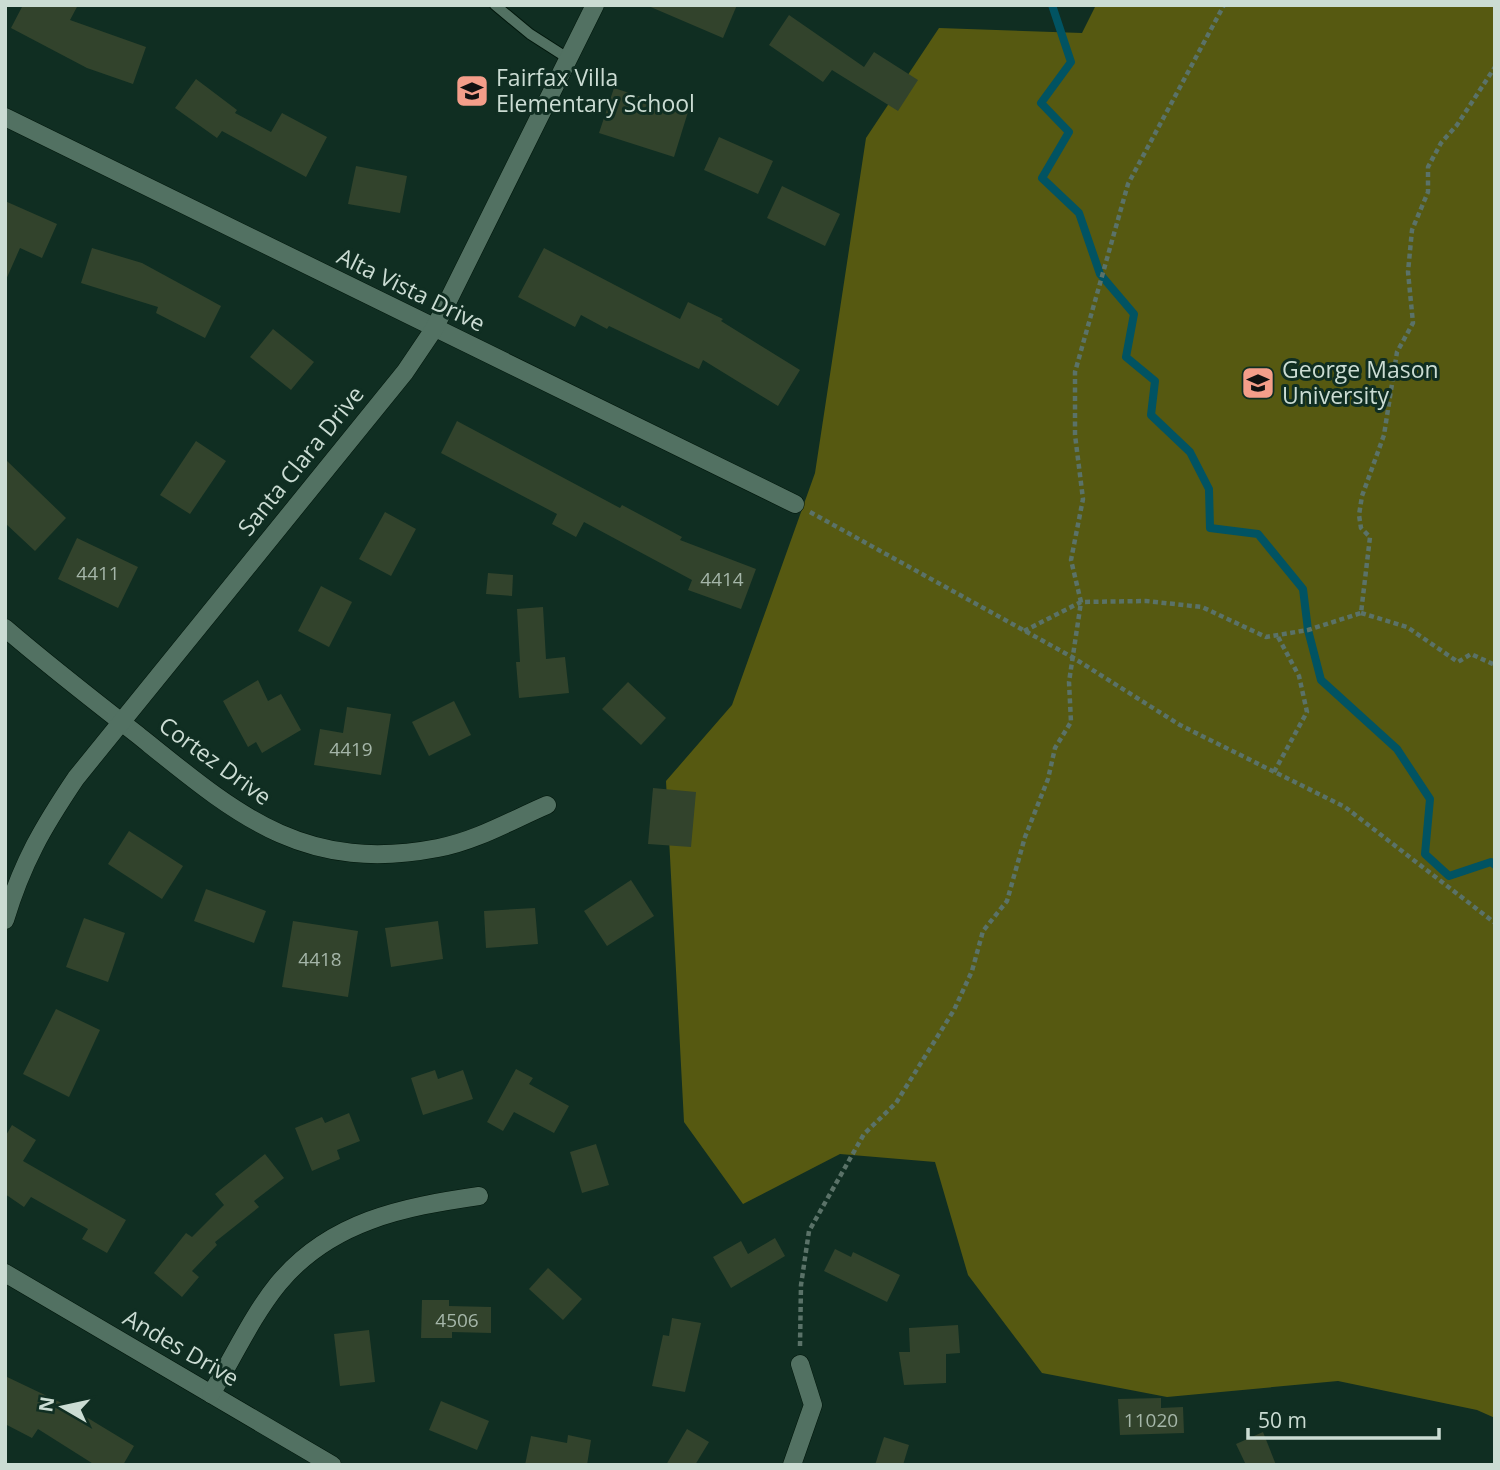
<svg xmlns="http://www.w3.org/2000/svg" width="1500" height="1470" font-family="'Open Sans',sans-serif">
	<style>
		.forest { fill: #565911 }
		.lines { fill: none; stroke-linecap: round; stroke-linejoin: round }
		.stream { stroke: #015362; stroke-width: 8 }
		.building { fill: #32432c }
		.service-casing { stroke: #00160b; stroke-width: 12 }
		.minor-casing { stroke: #00160b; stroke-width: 19 }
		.path { stroke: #5a7268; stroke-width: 4.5; stroke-dasharray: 5 3.5; stroke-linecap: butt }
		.service { stroke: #527162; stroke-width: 10 }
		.minor { stroke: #527162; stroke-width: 18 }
		.labels { text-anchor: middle; stroke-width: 6; stroke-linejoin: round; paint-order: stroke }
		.number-label { font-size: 19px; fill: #a5b6a9 }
		.poi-label { font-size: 23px; fill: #cbdcd3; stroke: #102e22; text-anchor: start }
		.street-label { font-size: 23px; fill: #cbdcd3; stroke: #102e22 }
	</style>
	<rect width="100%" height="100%" fill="#102e22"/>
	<polygon class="forest" points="1096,5 1495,5 1495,1418 1477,1410 1338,1381 1167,1397 1042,1373 968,1275 935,1162 840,1154 743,1204 684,1122 666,781 732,705 815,473 866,138 939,28 1082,33"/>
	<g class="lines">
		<polyline class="stream" points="1052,5 1071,62 1041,103 1069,132 1042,178 1079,213 1100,274 1134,314 1126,357 1155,381 1151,415 1190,452 1209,489 1210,528 1258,534 1303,589 1308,630 1321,680 1397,749 1430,799 1425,854 1449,876 1491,862 1495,865"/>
	</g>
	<g class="building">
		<polygon points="23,5 78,5 70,20 146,47 133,84 87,68 11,28"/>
		<polygon points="646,5 737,5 723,38"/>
		<polygon points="789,15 864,67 874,52 918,80 898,111 832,70 823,82 769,45"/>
		<polygon points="196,79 237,110 235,113 271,132 282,113 327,137 306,177 222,131 217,138 175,108"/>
		<polygon points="614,88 688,112 674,157 599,133"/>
		<polygon points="719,137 773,161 758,194 704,170"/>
		<polygon points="356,166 407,176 400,213 348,204"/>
		<polygon points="782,186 840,214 825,246 767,218"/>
		<polygon points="5,201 57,224 42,258 20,248 5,282"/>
		<polygon points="92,248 142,263 221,306 205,338 156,313 158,307 81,283"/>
		<polygon points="544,248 680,319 688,302 723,319 721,321 800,370 778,406 703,360 699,369 609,326 607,329 581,315 575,327 518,297"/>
		<polygon points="273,329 314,362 291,390 250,357"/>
		<polygon points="457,421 620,508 622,505 682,537 680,540 756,569 741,609 688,590 692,580 584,522 576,537 552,524 557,514 441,453"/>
		<polygon points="196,441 226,461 190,514 160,495"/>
		<polygon points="5,459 66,518 35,551 5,523"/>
		<polygon points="385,512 416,529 391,576 359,559"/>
		<polygon points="77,538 138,567 118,608 58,579"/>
		<polygon points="488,573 513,575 512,596 486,594"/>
		<polygon points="321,586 352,602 329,647 298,631"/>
		<polygon points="543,607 546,659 565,657 569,693 519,698 516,662 520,662 517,609"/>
		<polygon points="258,680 268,701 281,694 301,730 262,753 256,742 248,747 223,701"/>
		<polygon points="628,682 666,718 641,745 602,709"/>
		<polygon points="454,701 471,735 429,756 412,722"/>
		<polygon points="347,707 391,714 381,775 314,765 320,729 343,733"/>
		<polygon points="653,788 696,792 691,847 648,844"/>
		<polygon points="129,831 183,866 162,899 108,864"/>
		<polygon points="631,880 654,916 607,946 584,911"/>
		<polygon points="206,889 266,911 254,943 194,921"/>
		<polygon points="535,908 538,944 486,948 484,911"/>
		<polygon points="84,918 125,933 108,982 66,967"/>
		<polygon points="293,921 358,931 348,997 282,987"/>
		<polygon points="438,921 443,959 391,967 385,928"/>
		<polygon points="56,1009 100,1030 69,1097 23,1074"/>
		<polygon points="516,1069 533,1078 529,1084 569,1106 554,1133 514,1112 503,1131 487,1122"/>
		<polygon points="435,1070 438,1079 463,1070 473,1099 423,1115 411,1078"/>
		<polygon points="349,1113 360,1141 337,1150 340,1159 312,1171 295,1128 322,1117 325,1123"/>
		<polygon points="12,1125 36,1140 23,1161 126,1220 107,1253 82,1239 88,1229 31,1197 24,1207 5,1194 5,1137"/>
		<polygon points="596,1144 609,1185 582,1193 570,1152"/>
		<polygon points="265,1154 284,1178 254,1201 259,1207 215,1242 217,1245 192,1271 199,1277 182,1297 154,1273 186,1233 192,1237 224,1205 215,1194"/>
		<polygon points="775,1238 785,1256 731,1288 713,1257 741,1241 748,1254"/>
		<polygon points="835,1249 851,1257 853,1252 900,1275 887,1302 824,1271"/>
		<polygon points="548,1268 582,1299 563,1320 529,1289"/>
		<polygon points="422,1300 449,1300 449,1306 491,1307 491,1333 452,1332 452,1338 421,1338"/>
		<polygon points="672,1318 701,1323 685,1392 652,1386 663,1335 669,1336"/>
		<polygon points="958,1325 960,1353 946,1354 946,1383 904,1385 899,1352 910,1352 909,1328"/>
		<polygon points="369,1330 375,1382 340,1386 334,1334"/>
		<polygon points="5,1376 68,1406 134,1446 123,1465 95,1465 38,1429 32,1438 5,1424"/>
		<polygon points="1161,1398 1161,1408 1183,1407 1184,1433 1120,1435 1118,1399"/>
		<polygon points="441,1401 489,1421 477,1450 429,1430"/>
		<polygon points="687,1429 709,1442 695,1465 666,1465"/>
		<polygon points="1263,1432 1276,1465 1246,1465 1236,1444"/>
		<polygon points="568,1435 591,1440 587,1465 525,1465 531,1436 567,1443"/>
		<polygon points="884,1437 909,1445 903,1465 875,1465"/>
	</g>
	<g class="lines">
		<defs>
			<polyline id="service" points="495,5 530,34 569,59"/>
			<g id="minor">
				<polyline points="5,117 795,504"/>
				<path d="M5 628C48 665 93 700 138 735 236 814 303 874 438 848 476 841 512 820 547 805"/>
				<path d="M5 920C22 863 43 827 76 778L405 372 434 329 595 5"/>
				<polyline points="5,1273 332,1465"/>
				<path d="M211 1394C233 1358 252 1316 278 1284 330 1221 403 1207 479 1196"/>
				<polyline points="792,1465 813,1405 800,1364"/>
			</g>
		</defs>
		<use href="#service" class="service-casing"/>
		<use href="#minor" class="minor-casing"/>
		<g class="path">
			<polyline points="810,512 1072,657 1180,725 1345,807 1495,923"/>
			<polyline points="1361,613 1407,627 1458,662 1471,654 1495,665"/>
			<polyline points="1024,631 1081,602 1146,601 1202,607 1266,637 1308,630 1361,613 1370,537 1361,528 1359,515 1362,496 1384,435 1397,352 1413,323 1408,272 1412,230 1428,192 1428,167 1441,143 1457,125 1495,67"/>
			<polyline points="1274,772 1307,712 1299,676 1277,635"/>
			<polyline points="800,1346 801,1285 809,1231 864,1134 896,1103 954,1010 972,971 983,931 1007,901 1025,837 1048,779 1055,748 1071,722 1069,682 1081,602 1071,560 1083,499 1075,435 1075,372 1128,184 1224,5"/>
		</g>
		<use href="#service" class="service"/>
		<use href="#minor" class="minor"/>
	</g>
	<defs>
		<symbol id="school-square" viewBox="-11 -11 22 22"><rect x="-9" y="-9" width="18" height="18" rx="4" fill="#f49e8a" stroke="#102e22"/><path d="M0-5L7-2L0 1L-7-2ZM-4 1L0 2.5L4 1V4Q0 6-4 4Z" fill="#111"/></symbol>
		<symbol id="university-square" viewBox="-11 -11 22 22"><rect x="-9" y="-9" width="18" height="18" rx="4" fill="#f49e8a" stroke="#102e22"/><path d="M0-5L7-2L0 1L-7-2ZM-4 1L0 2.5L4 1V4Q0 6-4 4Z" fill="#111"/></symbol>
	</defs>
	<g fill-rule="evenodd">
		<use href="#school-square" x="453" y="72" width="38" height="38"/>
		<use href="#university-square" x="1239" y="364" width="38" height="38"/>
	</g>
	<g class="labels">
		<g class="number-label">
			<text x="98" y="580">4411</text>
			<text x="722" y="586">4414</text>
			<text x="351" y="756">4419</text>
			<text x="320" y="966">4418</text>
			<text x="457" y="1327">4506</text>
			<text x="1151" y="1427">11020</text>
		</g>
		<g class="poi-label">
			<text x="496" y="86">Fairfax Villa<tspan x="496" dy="26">Elementary School</tspan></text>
			<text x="1282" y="378">George Mason<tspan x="1282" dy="26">University</tspan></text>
		</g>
		<g class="street-label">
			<text transform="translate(411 290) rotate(26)" y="8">Alta Vista Drive</text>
			<text transform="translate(301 461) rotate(-51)" y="8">Santa Clara Drive</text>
			<text transform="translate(215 761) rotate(36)" y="8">Cortez Drive</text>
			<text transform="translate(181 1348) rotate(30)" y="8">Andes Drive</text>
		</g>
	</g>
	<rect width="1500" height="1470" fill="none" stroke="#cbdcd3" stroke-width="14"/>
	<g transform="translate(63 1407) rotate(279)" stroke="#102e22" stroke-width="5" paint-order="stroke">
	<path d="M0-5L12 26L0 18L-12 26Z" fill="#cbdcd3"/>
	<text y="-10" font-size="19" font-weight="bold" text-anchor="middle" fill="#cbdcd3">N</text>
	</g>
	<path d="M1248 1428v10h191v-10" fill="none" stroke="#cbdcd3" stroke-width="3.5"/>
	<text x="1258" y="1428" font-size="21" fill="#cbdcd3" stroke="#102e22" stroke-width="5" paint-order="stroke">50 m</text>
</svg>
